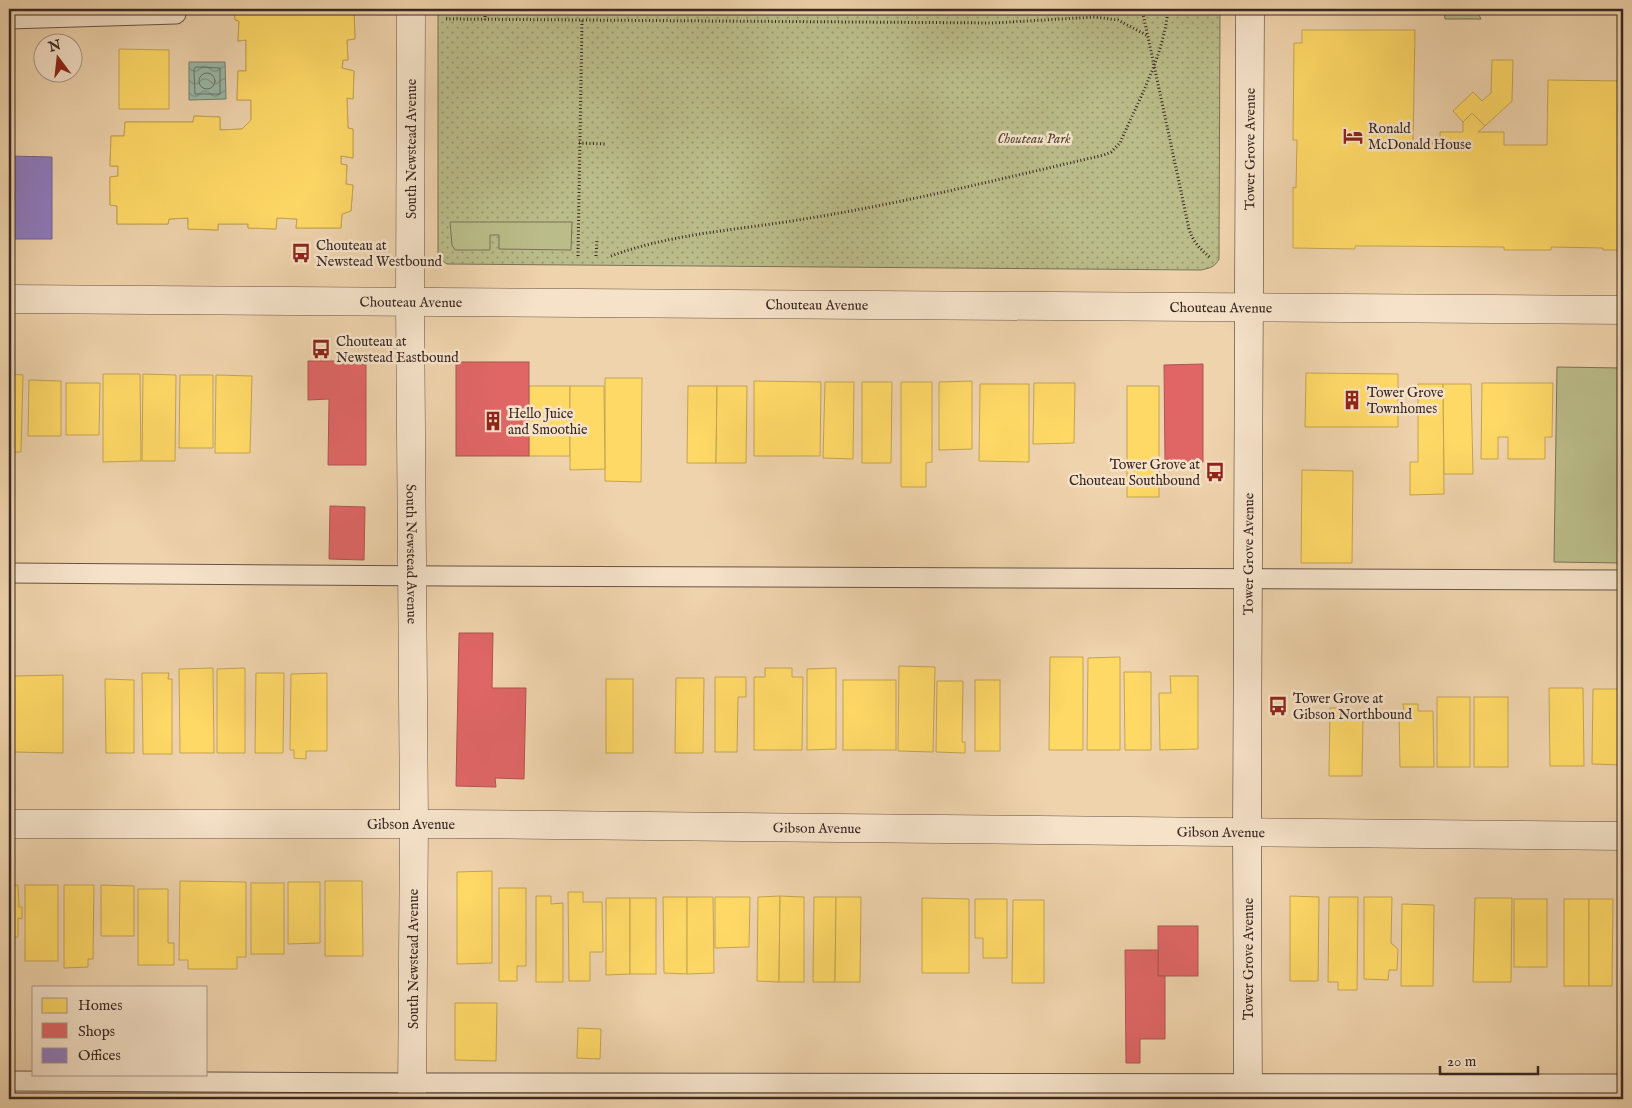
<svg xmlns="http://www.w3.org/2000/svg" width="1632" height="1108" font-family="'IM FELL English',serif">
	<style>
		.grass { fill: url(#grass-dots); stroke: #7a7256 }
		.garden { fill: #babc89; stroke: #7a7256 }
		.water { fill: url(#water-waves); stroke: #747f72 }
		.homes { fill: #ffd966; stroke: #c4a452 }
		.shops { fill: #e06666; stroke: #ae5452 }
		.offices { fill: #8e7cc3; stroke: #756393 }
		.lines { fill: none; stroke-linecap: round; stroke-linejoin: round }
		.shore { stroke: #6a7065; stroke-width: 1 }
		.lane-casing { stroke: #675445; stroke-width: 21 }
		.street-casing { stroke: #675445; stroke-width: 29 }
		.secondary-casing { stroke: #3a2923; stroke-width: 29 }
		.path { stroke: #3a2923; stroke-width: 3; stroke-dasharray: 1 2.5; stroke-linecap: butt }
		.lane { stroke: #f5e2c9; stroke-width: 19 }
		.street { stroke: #f5e2c9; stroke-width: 28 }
		.secondary { stroke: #f5e2c9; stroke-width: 28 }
		.labels { text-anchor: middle; stroke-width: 5; stroke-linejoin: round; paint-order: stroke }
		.poi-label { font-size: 14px; fill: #3a2923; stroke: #f5e2c9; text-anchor: start }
		.park-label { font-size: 14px; font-style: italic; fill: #544637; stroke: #f5e2c9 }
		.street-label { font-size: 14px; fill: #3a2923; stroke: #f5e2c9 }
	</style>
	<defs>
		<pattern id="grass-dots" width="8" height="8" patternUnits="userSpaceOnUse" patternTransform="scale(1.25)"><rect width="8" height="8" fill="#babc89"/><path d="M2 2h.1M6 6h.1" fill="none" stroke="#989970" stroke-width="1.8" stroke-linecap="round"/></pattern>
		<pattern id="water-waves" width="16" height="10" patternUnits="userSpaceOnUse" patternTransform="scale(1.25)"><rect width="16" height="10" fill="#9ab8a7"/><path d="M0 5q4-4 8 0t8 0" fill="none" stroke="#7f9688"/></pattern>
	</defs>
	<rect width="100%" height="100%" fill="#efd3ac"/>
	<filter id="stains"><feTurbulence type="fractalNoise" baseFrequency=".004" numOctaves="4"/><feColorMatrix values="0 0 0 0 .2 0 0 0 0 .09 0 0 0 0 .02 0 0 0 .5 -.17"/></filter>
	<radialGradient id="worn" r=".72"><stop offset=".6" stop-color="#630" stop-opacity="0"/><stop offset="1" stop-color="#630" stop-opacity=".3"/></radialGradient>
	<g class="grass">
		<path d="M438 9H1220L1219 259C1215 267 1210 268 1201 270L447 264 443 261 438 254Z"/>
		<polygon points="1477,1092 1623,1093 1623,1099 1477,1099"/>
	</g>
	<g class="garden">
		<polygon points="1444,9 1452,9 1452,11 1478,13 1481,19 1445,19"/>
		<polygon points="450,222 572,222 571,250 499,249 499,235 490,235 490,250 455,250 452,245"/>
		<polygon points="1557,367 1623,368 1623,563 1554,562"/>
	</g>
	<polygon class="water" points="189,62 225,62 226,99 189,100"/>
	<g class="homes">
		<polygon points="234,9 354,9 355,39 347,40 348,60 343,60 342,68 354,71 353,99 347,98 348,128 353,129 353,158 341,156 341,164 347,165 346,184 353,185 351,211 342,214 341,228 296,228 297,219 277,218 276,229 248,228 248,224 218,224 218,230 188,229 188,218 169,219 168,224 117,224 117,206 110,205 110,177 118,176 118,166 110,166 111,136 124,136 125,122 193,122 194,116 220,117 220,130 242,129 251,120 251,100 237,100 238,71 246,71 246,40 238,41 239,21 235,20"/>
		<polygon points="234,9 354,9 355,39 347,40 348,60 343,60 342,68 354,71 353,99 347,98 348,128 353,129 353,158 341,156 341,164 347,165 346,184 353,185 351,211 342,214 341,228 296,228 297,219 277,218 276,229 248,228 248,224 218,224 218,230 188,229 188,218 169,219 168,224 117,224 117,206 110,205 110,177 118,176 118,166 110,166 111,136 124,136 125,122 193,122 194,116 220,117 220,130 242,129 251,120 251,100 237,100 238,71 246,71 246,40 238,41 239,21 235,20"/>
		<polygon points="1302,30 1415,30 1413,143 1440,143 1440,132 1463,132 1463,122 1472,113 1485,126 1478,132 1504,132 1504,145 1547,145 1548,80 1623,81 1623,250 1603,250 1603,248 1551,247 1551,250 1504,250 1504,247 1379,246 1355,246 1355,249 1293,248 1293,187 1296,188 1297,140 1293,140 1294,43 1302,43"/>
		<polygon points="119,49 169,50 169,109 119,109"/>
		<polygon points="1492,60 1513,60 1512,101 1485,126 1472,113 1463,122 1453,111 1473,92 1482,101 1491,93"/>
		<polygon points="1306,373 1398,374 1398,427 1305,427"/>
		<polygon points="9,374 23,375 21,452 9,452"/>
		<polygon points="103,374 140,374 141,461 103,462"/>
		<polygon points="143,374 176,375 175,461 142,461"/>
		<polygon points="180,375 213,375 213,448 179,448"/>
		<polygon points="216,375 252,376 250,453 215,453"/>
		<polygon points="605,378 642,378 641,482 605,481"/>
		<polygon points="29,380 61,381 61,436 28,436"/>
		<polygon points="754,381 821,382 820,456 754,456"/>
		<polygon points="972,381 972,449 939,450 939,382"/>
		<polygon points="825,382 854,382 853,459 823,458"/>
		<polygon points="862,382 892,382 891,463 862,463"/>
		<polygon points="901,382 932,382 932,462 926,463 926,487 901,487"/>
		<polygon points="66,383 100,383 99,435 66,435"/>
		<polygon points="1034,383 1075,383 1074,443 1033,444"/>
		<polygon points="1482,383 1553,383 1552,437 1545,437 1545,459 1508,459 1508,437 1498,437 1498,459 1481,459"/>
		<polygon points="980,384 1029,384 1029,462 979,461"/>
		<polygon points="1418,384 1443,384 1444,494 1410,495 1410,462 1418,462"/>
		<polygon points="1443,384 1471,384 1473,474 1444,474"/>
		<rect x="529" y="386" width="41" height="70"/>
		<polygon points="570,386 604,386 605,469 570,470"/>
		<polygon points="688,386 717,386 716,463 687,463"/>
		<polygon points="717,386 747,386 746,463 716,463"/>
		<rect x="1127" y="386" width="32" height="111"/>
		<polygon points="1302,470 1353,471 1352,563 1301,563"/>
		<polygon points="1050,657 1083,657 1083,750 1049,750"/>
		<polygon points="1120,657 1120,750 1087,750 1088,658"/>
		<polygon points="899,666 935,667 933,752 898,751"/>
		<polygon points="213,668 214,753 180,753 179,669"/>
		<polygon points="245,668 245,753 217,753 217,669"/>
		<polygon points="765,668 792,668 792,677 803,677 802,750 754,750 754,677 765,677"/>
		<polygon points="836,668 836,749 807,750 807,669"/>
		<polygon points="1124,672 1151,672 1151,750 1125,750"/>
		<polygon points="142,673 169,673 168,679 172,679 172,754 143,754"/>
		<polygon points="256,673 284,673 283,753 255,753"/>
		<polygon points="327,673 327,751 306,751 306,759 294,758 294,750 290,750 291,674"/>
		<polygon points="63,675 63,753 14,752 14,676"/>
		<polygon points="1170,676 1198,676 1198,749 1160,750 1159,693 1171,693"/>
		<polygon points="715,677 746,677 746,697 738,697 737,752 715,752"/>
		<polygon points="676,678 704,678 703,753 675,753"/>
		<polygon points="105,679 134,680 134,753 106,753"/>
		<rect x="606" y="679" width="27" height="74"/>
		<rect x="843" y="680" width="53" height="70"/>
		<rect x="975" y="680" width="25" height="71"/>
		<polygon points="937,681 963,681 962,742 965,742 965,753 936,752"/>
		<polygon points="1549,688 1583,688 1584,766 1550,766"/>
		<polygon points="1593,689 1623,689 1623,765 1592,764"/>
		<rect x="1437" y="697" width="33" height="70"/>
		<rect x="1474" y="697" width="34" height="70"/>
		<polygon points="1403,704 1418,704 1418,711 1433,711 1434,767 1400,767 1399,712 1404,712"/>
		<polygon points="1330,708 1345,708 1344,715 1363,715 1362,776 1329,776"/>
		<polygon points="492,871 492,963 457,964 457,872"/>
		<polygon points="180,881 246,882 246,957 237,957 237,969 188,969 188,960 179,960"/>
		<polygon points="325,881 362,881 363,956 325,956"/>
		<polygon points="288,882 320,882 320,943 288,944"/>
		<rect x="251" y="883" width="33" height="71"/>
		<polygon points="9,885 18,885 19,907 22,907 22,919 18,918 18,937 9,937"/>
		<rect x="25" y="885" width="33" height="76"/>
		<polygon points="64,885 94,885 93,959 88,959 88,967 64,968"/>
		<polygon points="101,885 134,886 134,936 101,936"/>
		<polygon points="499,888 526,888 526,966 517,966 517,981 499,981"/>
		<polygon points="138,889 168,889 168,943 174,943 174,965 138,965"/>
		<polygon points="568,892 583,892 583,902 602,902 603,952 590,952 590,981 569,981"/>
		<polygon points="536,896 551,896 551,904 563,903 563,982 536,982"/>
		<polygon points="780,896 779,982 757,981 758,897"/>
		<polygon points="780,896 804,897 804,982 779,982"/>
		<polygon points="1290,896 1319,897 1318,981 1290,981"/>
		<polygon points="663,897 687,897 687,974 664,973"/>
		<polygon points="687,897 713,897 714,973 687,974"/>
		<polygon points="715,897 750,897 749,947 715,948"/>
		<polygon points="814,897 836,897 835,982 813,982"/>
		<polygon points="836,897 861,897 860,982 835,982"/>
		<polygon points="1329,897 1358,897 1357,990 1338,990 1338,982 1328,982"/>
		<polygon points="1364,897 1392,897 1391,943 1398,949 1397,970 1389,970 1388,980 1364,979"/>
		<polygon points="606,898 630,898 630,974 606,975"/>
		<rect x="630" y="898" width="26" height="76"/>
		<polygon points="922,898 969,899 969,973 922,973"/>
		<polygon points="1475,898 1512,898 1511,982 1473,982"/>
		<polygon points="975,899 1007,899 1007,958 983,958 983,938 975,938"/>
		<rect x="1514" y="899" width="33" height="68"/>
		<rect x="1564" y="899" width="25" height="87"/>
		<polygon points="1589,899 1613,899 1612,986 1589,986"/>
		<polygon points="1013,900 1044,900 1044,983 1012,983"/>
		<polygon points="1402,904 1434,905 1433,986 1401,986"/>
		<polygon points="455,1003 497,1003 496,1061 455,1060"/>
		<polygon points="578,1028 601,1029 600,1059 577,1058"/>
		<rect x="457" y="1089" width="37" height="10"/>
	</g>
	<g class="shops">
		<polygon points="308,361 366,361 366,465 328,465 329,399 308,400"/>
		<rect x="456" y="362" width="73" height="94"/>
		<polygon points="1203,364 1203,462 1165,462 1164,365"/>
		<polygon points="330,506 365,507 364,560 329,559"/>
		<polygon points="459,633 493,633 492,688 526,688 524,779 495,778 496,787 456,786"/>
		<rect x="1158" y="926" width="40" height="50"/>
		<polygon points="1125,950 1158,950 1158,976 1165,976 1165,1039 1140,1039 1140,1063 1126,1063"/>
		<rect x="1129" y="1086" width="69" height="13"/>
	</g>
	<polygon class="offices" points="9,156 52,157 52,239 9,239"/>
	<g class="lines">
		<g class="shore">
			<polygon points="196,67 220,68 220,94 195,94 194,70"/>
			<circle cx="207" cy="81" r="8"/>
		</g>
		<defs>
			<g id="lane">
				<polyline points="9,19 176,14 176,9"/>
				<polyline points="9,573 446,576 1623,580"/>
				<polyline points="9,1081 412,1083 1623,1084"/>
			</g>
			<g id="street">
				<path id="s1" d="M411 9 410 302 414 824 412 1099"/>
				<path id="s2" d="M9 299 1623 310"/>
				<path id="s3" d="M9 824H449L1623 836"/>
			</g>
			<g id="secondary">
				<path id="s4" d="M1248 1099 1247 833 1250 9"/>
			</g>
		</defs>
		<use href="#lane" class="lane-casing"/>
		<use href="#street" class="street-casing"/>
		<use href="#secondary" class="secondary-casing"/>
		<g class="path">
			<polyline points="485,9 485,20"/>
			<path d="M1142 9 1189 229C1193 242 1201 250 1211 258"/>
			<polyline points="446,19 993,23 1095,17 1118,20 1148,36"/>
			<polyline points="579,143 605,144"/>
			<polyline points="578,256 582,20"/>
			<polyline points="596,256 597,241"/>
			<path d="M611 256C673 233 740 230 804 219 905 203 1004 178 1104 155L1111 152 1120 143C1138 101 1164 56 1168 9"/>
		</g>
		<use href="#lane" class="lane"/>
		<use href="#street" class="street"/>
		<use href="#secondary" class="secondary"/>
	</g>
	<defs>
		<symbol id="hotel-bare" viewBox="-9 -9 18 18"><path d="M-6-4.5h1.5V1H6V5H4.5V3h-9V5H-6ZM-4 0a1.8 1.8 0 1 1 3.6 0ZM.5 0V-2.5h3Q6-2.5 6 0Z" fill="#8f2418" stroke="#f5e2c9" stroke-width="2.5" paint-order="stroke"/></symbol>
		<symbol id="bus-bare" viewBox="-9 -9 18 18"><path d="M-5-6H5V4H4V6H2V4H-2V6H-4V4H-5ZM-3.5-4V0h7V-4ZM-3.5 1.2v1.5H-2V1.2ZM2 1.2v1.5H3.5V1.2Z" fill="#8f2418" stroke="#f5e2c9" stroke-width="2.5" paint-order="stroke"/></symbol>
		<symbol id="building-bare" viewBox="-9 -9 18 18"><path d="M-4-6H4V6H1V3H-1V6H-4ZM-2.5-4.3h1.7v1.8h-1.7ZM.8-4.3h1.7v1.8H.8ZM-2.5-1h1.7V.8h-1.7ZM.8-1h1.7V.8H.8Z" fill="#8f2418" stroke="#f5e2c9" stroke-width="2.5" paint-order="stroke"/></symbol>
	</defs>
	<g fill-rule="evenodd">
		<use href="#hotel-bare" x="1339" y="122" width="28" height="28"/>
		<use href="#bus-bare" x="287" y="239" width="28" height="28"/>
		<use href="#bus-bare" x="307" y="335" width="28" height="28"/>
		<use href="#building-bare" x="1338" y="386" width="28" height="28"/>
		<use href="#building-bare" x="479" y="407" width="28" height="28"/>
		<use href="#bus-bare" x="1201" y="458" width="28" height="28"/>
		<use href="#bus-bare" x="1264" y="692" width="28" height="28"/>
	</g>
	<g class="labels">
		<g class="poi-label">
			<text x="1368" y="133">Ronald<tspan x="1368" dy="16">McDonald House</tspan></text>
			<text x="316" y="250">Chouteau at<tspan x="316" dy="16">Newstead Westbound</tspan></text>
			<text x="336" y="346">Chouteau at<tspan x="336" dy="16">Newstead Eastbound</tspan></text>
			<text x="1367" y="397">Tower Grove<tspan x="1367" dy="16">Townhomes</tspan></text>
			<text x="508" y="418">Hello Juice<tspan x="508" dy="16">and Smoothie</tspan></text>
			<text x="1200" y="469" text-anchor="end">Tower Grove at<tspan x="1200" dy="16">Chouteau Southbound</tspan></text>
			<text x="1293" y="703">Tower Grove at<tspan x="1293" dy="16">Gibson Northbound</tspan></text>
		</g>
		<g class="park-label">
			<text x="1034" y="143">Chouteau Park</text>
		</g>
		<g class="street-label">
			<text transform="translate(411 149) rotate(-90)" y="5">South Newstead Avenue</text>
			<text dy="5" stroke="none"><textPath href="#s4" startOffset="950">Tower Grove Avenue</textPath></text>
			<text dy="5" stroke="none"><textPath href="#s2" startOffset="402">Chouteau Avenue</textPath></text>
			<text dy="5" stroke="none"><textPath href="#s2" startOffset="808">Chouteau Avenue</textPath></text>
			<text dy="5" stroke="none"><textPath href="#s2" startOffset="1212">Chouteau Avenue</textPath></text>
			<text dy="5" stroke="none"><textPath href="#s1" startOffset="545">South Newstead Avenue</textPath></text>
			<text dy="5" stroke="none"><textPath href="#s4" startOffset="545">Tower Grove Avenue</textPath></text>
			<text dy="5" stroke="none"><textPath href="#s3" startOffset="402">Gibson Avenue</textPath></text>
			<text dy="5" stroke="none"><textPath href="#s3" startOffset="808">Gibson Avenue</textPath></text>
			<text dy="5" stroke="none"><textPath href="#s3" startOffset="1212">Gibson Avenue</textPath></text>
			<text transform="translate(413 959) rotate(-90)" y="5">South Newstead Avenue</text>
			<text transform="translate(1248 959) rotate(-90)" y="5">Tower Grove Avenue</text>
		</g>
	</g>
	<rect width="1632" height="1108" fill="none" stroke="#efd3ac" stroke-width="30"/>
	<rect x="10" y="10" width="1612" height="1088" fill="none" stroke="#3a2923" stroke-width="2.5"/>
	<rect x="15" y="15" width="1602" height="1078" fill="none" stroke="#3a2923"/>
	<rect x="32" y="986" width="175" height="90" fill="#f5e2c9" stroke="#aa9887"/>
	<rect x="42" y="998" width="25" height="15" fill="#ffd966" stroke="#aa9887"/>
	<text x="78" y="1010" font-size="15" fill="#3a2923">Homes</text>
	<rect x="42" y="1023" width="25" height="15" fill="#e06666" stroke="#aa9887"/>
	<text x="78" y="1036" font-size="15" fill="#3a2923">Shops</text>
	<rect x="42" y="1048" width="25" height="15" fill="#8e7cc3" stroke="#aa9887"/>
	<text x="78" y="1060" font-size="15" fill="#3a2923">Offices</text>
	<g transform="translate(58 58) rotate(345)"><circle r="24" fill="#f5e2c9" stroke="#aa9887"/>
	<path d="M0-4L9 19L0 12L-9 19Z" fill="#8f2418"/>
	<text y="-8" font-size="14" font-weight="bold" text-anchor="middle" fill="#3a2923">N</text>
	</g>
	<path d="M1440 1066v8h98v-8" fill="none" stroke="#3a2923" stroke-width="2.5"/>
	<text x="1447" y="1066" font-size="15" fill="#3a2923" stroke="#f5e2c9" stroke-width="4" paint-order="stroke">20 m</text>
	<rect width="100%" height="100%" filter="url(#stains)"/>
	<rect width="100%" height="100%" fill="url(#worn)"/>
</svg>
